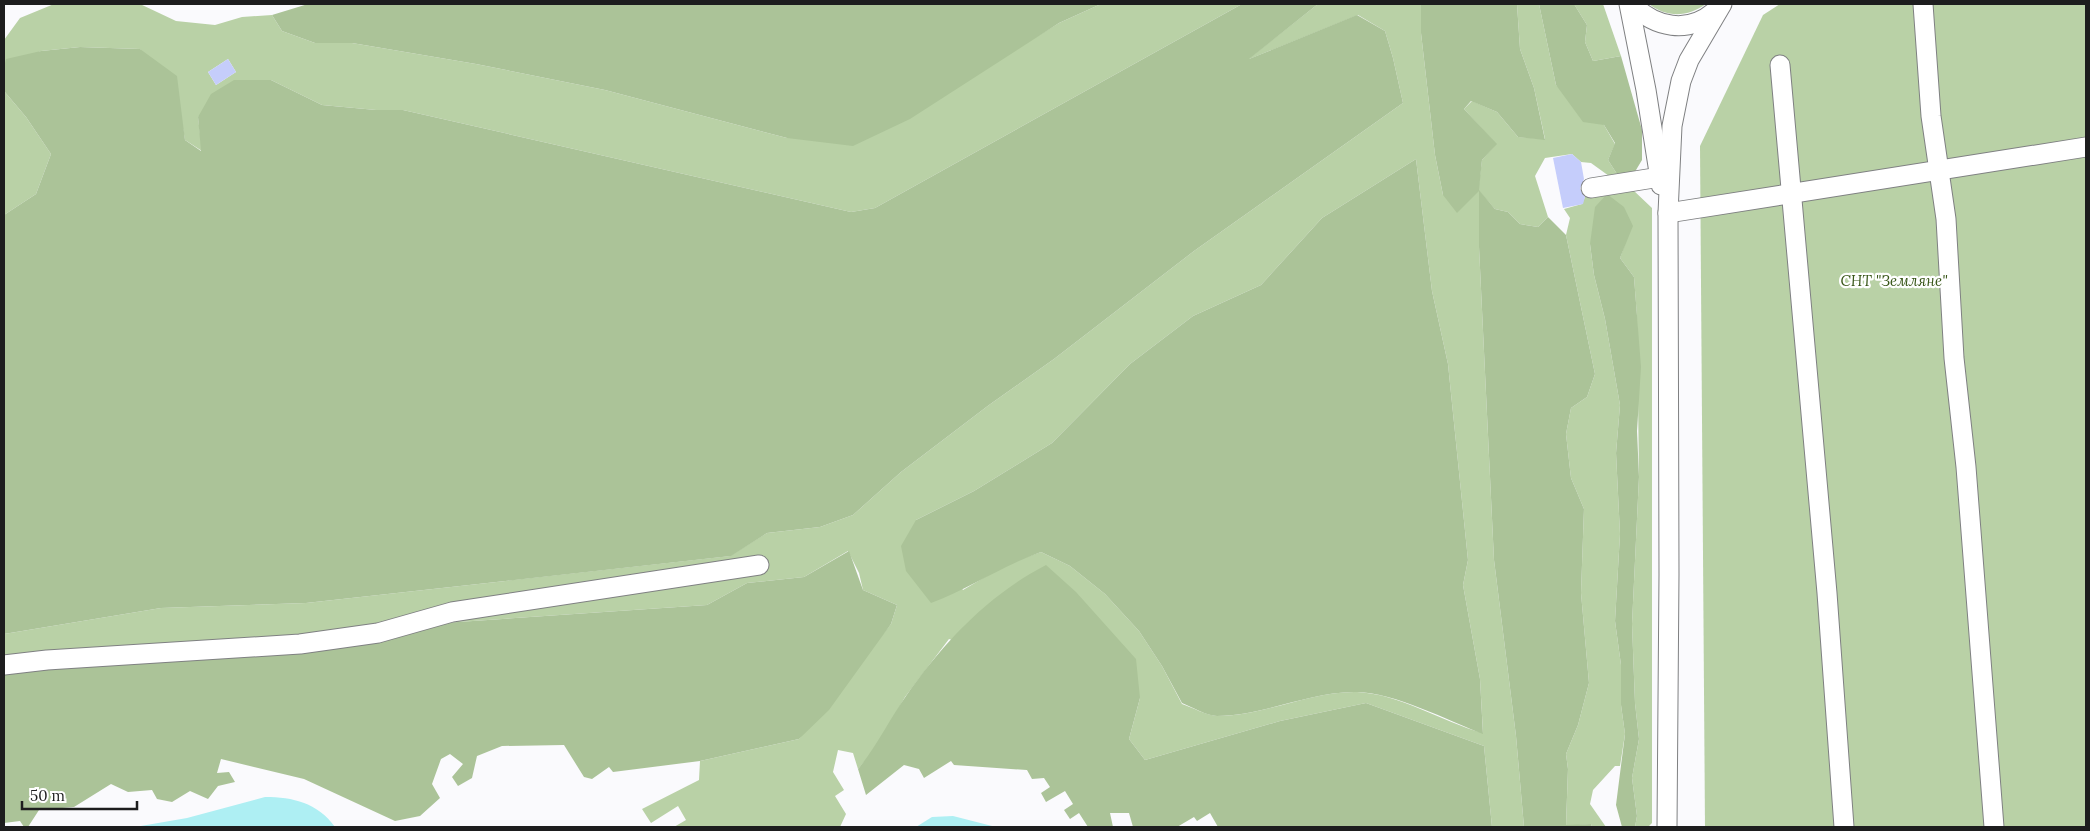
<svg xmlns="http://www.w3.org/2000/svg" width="2090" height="831" font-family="Lora,serif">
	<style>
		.green { fill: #b9d1a6; fill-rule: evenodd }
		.forest { fill: #abc398 }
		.water { fill: #aeeff3 }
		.building { fill: #c5cdfb }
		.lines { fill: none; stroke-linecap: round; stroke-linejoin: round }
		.minor-casing { stroke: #7f8082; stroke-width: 21 }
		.minor { stroke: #fff; stroke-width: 19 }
		.labels { text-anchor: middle; stroke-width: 4.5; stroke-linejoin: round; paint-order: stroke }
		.park-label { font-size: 15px; font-style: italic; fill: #385618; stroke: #fff }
	</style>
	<rect width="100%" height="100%" fill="#fafafd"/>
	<g class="green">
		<path d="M54 4H140L176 21 215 25 242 17 272 15 282 31 315 43H352L476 64 605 90 787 138 1005 56 1059 23 1101 4H1242L875 208 851 212 403 110H376L322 105 271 80 198 117 202 151 185 140 181 117 140 49 80 47 41 51 4 67V40L20 18ZM228 59 236 72 216 85 208 72Z"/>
		<path d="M1318 4H1421V33L1435 155 1443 195 1478 191 1482 160 1496 144 1464 109 1472 101 1497 112 1518 137 1545 139 1534 88 1520 49 1517 4H1539L1556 85 1604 125 1615 144 1608 160 1617 174 1609 176 1591 163 1581 162 1572 154 1545 158 1535 176 1548 217 1538 227 1520 224 1508 212 1495 209 1479 191V247L1494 560 1516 736 1524 827H1492L1484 746 1366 703 1280 721 1145 760 1129 739 1140 698 949 639 905 697 876 748 858 769 853 753 838 750 833 772 844 790 835 796 846 814 840 827H674L686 820 678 806 651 823 642 809 699 780 700 761 799 739 891 624 897 605 863 590 859 573 848 551 804 577 747 583 707 605 443 623 4 670V634L161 608 306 603 730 556 767 533 820 527 853 515 901 472 989 405 1054 359 1194 251 1403 103 1393 58 1385 31 1358 15 1247 60ZM1416 159 1432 291 1448 364 1468 560 1463 585 1480 679 1483 733C1442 722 1401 694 1357 692 1310 691 1264 716 1218 716 1207 716 1192 707 1182 704L1162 666 1139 631 1105 594 1070 566 1041 552 1007 564 963 590 916 520 974 491 1052 443 1130 364 1193 316 1261 285 1322 218Z"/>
		<polygon points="1574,4 1603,4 1621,56 1593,61 1585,42 1587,25"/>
		<path d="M1649 4H1706C1688 17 1667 18 1649 4Z"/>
		<polygon points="1780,4 2086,4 2086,827 1705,827 1700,146 1763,15"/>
		<polygon points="4,91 26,117 51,154 36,194 4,215"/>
		<polygon points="1633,190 1652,208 1652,823 1648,827 1635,827 1637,816 1632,778 1639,739 1635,703 1632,624 1639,477 1637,317 1634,277 1620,258 1625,244 1590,244 1594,275 1605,319 1620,405 1616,453 1620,534 1615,621 1621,665 1621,705 1625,734 1620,766 1615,766 1593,790 1590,804 1606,827 1592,827 1591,824 1566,826 1568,769 1566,754 1578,725 1589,683 1581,593 1584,509 1571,478 1566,434 1571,408 1587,397 1595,374 1566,235 1570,218 1564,209 1582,204 1587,192"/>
	</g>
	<g class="forest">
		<polygon points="308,4 1101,4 1059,23 910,119 853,146 787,138 605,90 476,64 352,43 315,43 282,31 272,15"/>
		<polygon points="1242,4 1318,4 1249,59 1357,15 1385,31 1393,58 1403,103 1194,251 1054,359 989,405 901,472 853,515 820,527 767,533 731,556 306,603 161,608 4,634 4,215 36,194 51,154 26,117 4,91 4,67 6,59 41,51 80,47 140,49 177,76 185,140 201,151 198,117 211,94 234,80 271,80 322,105 376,110 403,110 851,212 875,208"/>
		<polygon points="1421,4 1517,4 1520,49 1534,88 1545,140 1518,137 1497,112 1471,101 1464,109 1497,144 1482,160 1479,190 1495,209 1508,212 1520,224 1538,227 1548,217 1566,235 1595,374 1587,397 1571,408 1566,434 1571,478 1584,509 1581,593 1589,683 1578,725 1566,754 1568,769 1566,825 1591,824 1592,827 1524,827 1516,736 1494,560 1479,247 1479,191 1457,213 1443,195 1435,155 1421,33"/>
		<polygon points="1539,4 1574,4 1587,25 1585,42 1593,61 1621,56 1642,130 1642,160 1633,175 1617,174 1608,160 1615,143 1604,125 1583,122 1556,85"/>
		<path d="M1416 159 1432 291 1448 364 1468 560 1463 585 1480 679 1483 734C1447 720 1395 693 1357 692 1310 691 1264 716 1217 716 1207 716 1192 707 1182 703L1162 666 1139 631 1105 594 1070 566 1041 552C1002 566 970 588 931 603L906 571 901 546 916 520 974 491 1052 443 1130 364 1193 316 1261 285 1322 218Z"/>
		<polygon points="1607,194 1624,207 1633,226 1620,258 1634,277 1641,367 1637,431 1639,477 1632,624 1635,703 1639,739 1632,778 1637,816 1635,827 1622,827 1616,805 1625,734 1621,705 1621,665 1615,621 1620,534 1616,453 1620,405 1605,319 1594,275 1590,244 1595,207"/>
		<polygon points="849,551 863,590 897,605 891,624 829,710 799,739 700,761 613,772 609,767 592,779 584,777 564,745 502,746 477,756 472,778 458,786 452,777 463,764 450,754 441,759 432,784 440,798 420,816 395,821 304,779 221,759 217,773 229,772 235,782 218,786 208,799 190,791 172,802 157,799 152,790 128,792 111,784 74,807 39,810 28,827 24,827 20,821 4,823 4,670 443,623 707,605 747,583 804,577"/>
		<path d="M1046 565 1076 592 1136 659 1140 698 1129 739 1145 760 1280 721 1366 703 1484 746 1492 827H1218L1210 813 1197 821 1194 817 1177 827H1133L1129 813H1110L1113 827H1088L1079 813 1070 819 1064 810 1073 804 1065 791 1046 802 1041 793 1050 787 1044 778 1032 779 1027 770 954 765 951 761 924 778 919 769 904 765 866 795 858 769C877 746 889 720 906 696 943 643 988 595 1046 565Z"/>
	</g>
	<g class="water">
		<path d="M265 797C293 797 318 803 335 827H135L187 818Z"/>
		<polygon points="953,816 996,827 916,827 932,817"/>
	</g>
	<g class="building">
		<polygon points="228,59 236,72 216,85 208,72"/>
		<polygon points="1572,154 1581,162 1584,179 1580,189 1585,197 1583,204 1563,208 1553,158"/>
	</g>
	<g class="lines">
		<defs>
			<g id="minor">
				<polyline points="1629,4 1646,90 1661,185"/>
				<path d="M1632 4C1655 28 1688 34 1714 12"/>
				<polyline points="1923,4 1931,116 1946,219 1954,358 1966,467 1994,827"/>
				<polyline points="1780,65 1827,593 1844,827"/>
				<polyline points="1591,188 1660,177"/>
				<polyline points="1668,213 2086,147"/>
				<polyline points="4,665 47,660 300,644 378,633 452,612 759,565"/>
				<polyline points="1667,827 1669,574 1668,213 1672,126 1681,81 1689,60 1722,4"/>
			</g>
		</defs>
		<use href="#minor" class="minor-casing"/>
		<use href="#minor" class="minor"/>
	</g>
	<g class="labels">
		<g class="park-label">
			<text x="1894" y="286">СНТ "Земляне"</text>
		</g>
	</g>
	<rect width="2090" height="831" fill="none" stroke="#1d1d1e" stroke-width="10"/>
	<path d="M22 801v8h115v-8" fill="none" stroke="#1d1d1e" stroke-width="2.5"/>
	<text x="30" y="801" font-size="15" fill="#1d1d1e" stroke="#ffffff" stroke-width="4" paint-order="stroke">50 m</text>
</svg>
